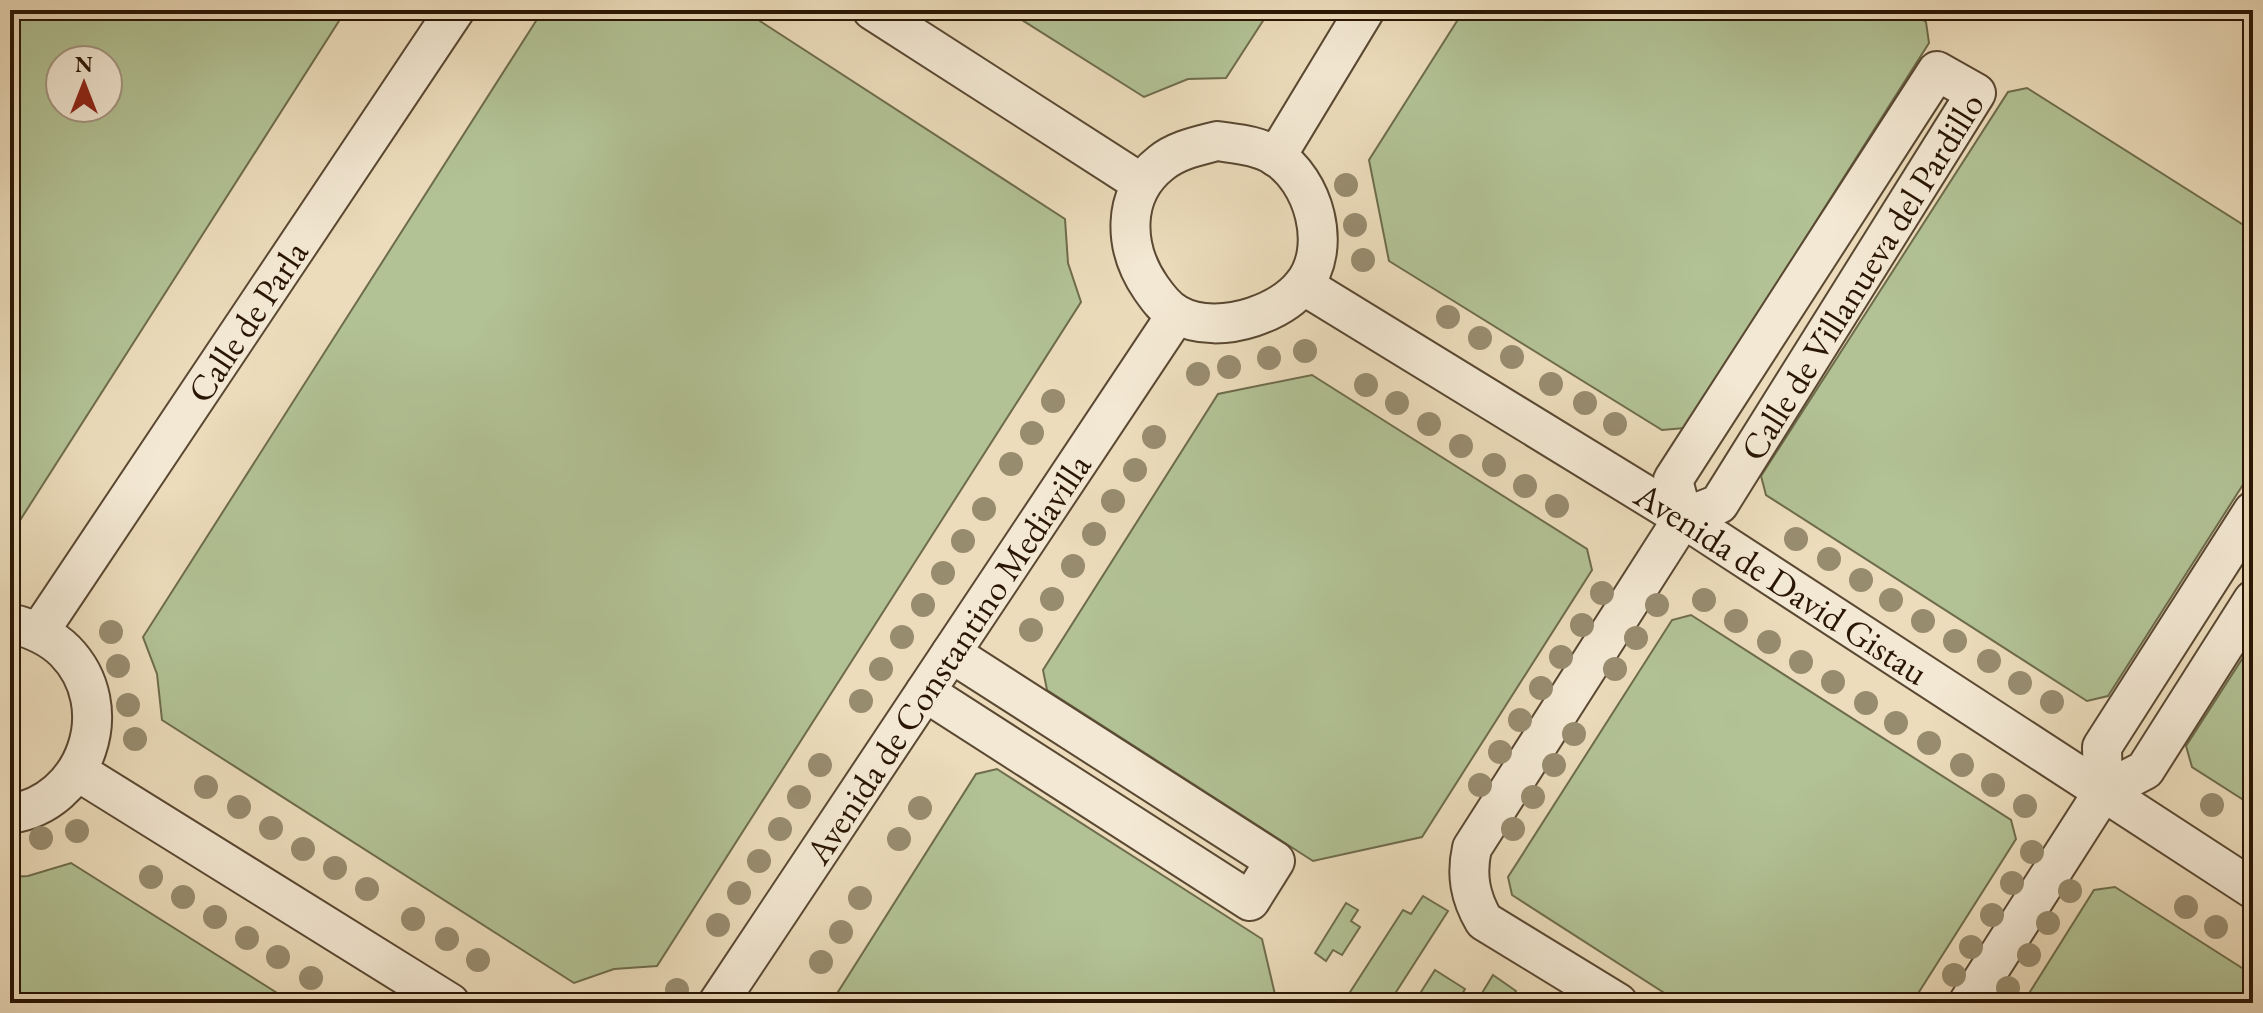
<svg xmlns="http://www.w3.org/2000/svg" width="2263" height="1013" font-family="'EB Garamond',serif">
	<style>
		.green { fill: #b2c295; stroke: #6e6c4c; stroke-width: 2; fill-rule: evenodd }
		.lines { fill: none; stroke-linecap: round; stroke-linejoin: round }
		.minor-casing { stroke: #5a4832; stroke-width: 42 }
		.minor { stroke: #f3e8d3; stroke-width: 38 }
		.tree { fill: #988c6f }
		.labels { text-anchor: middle; stroke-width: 8; stroke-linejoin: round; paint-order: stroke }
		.street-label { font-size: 36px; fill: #2a1604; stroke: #f3e8d3 }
	</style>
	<rect width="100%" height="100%" fill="#ecdcbb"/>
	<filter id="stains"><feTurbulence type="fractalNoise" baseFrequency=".0025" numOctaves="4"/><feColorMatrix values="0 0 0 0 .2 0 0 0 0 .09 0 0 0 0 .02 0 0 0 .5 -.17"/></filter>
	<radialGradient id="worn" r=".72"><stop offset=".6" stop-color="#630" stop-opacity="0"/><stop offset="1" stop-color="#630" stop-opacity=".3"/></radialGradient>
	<g class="green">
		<path d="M10 10H346L10 536ZM60 60H108V108H60Z"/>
		<polygon points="543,10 743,10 1065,219 1068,263 1081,302 657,966 614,969 574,983 162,720 157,674 143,637"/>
		<polygon points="1006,10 1270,10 1226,78 1188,79 1144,97"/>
		<polygon points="1464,10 1907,10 1926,22 1929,43 1685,428 1662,430 1389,261 1369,160"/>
		<polygon points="2027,88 2253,231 2253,469 2108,696 2087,701 1766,495 1761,476 2008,92"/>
		<polygon points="1312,375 1587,549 1592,570 1422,837 1313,861 1047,690 1043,670 1218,394"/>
		<polygon points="1691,615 2011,820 2016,839 1912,1003 1680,1003 1512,895 1508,877 1672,620"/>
		<polygon points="2253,642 2253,806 2192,767 2186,746"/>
		<polygon points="997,769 1262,939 1277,1003 831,1003 976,774"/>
		<polygon points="71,863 293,1003 10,1003 10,877 28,876"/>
		<polygon points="2115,887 2253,975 2253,1003 2023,1003 2094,890"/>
		<polygon points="1423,896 1448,911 1389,1003 1350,1003 1345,1000 1403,910 1411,914"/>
		<polygon points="1346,903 1358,910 1351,921 1360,927 1342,955 1333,950 1326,961 1315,953"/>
		<polygon points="1435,970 1465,989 1457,1003 1414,1003"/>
		<polygon points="1493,975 1516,991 1509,1003 1476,1003"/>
	</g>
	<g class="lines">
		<defs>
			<g id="minor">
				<polyline points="872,10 1141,183"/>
				<path d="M1217 141C1237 144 1257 145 1275 156 1314 180 1333 248 1303 285 1291 300 1271 311 1253 317 1229 325 1198 327 1176 314 1165 308 1158 298 1151 288 1124 249 1120 195 1161 163 1177 150 1198 146 1217 141Z"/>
				<polyline points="1276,157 1365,10"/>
				<path id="s1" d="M1303 285 1683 518 2253 889"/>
				<path d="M10 623C30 628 50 636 65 651 120 707 86 803 10 814"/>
				<path id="s2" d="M39 632 455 10"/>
				<polyline points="925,692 1250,901 1275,861 951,653"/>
				<polyline points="77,771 450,1003"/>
				<polyline points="2103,792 2102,747 2253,511"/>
				<path id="s3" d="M718 1003 1176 315"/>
				<path id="s4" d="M1618 1003 1484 921C1470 897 1466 875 1472 848L1683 518 1719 504 1976 93 1937 71 1673 480 1683 518"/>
				<polyline points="1968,1003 2103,792 2145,770 2253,600"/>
			</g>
		</defs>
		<use href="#minor" class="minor-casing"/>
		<use href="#minor" class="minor"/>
	</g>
	<g class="tree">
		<circle cx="1346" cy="185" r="12"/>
		<circle cx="1355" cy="225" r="12"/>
		<circle cx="1363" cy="260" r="12"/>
		<circle cx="1448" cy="317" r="12"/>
		<circle cx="1480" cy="338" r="12"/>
		<circle cx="1305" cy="351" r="12"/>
		<circle cx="1512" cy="357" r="12"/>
		<circle cx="1269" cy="358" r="12"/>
		<circle cx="1229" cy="367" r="12"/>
		<circle cx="1198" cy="374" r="12"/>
		<circle cx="1551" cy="384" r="12"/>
		<circle cx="1366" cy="385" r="12"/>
		<circle cx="1053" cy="401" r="12"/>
		<circle cx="1397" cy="403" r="12"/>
		<circle cx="1585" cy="403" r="12"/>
		<circle cx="1429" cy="424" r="12"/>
		<circle cx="1615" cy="424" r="12"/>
		<circle cx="1032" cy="433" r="12"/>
		<circle cx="1154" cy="437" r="12"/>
		<circle cx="1461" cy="446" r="12"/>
		<circle cx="1011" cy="464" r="12"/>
		<circle cx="1494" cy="465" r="12"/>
		<circle cx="1135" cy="470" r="12"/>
		<circle cx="1525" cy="486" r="12"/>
		<circle cx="1113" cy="501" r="12"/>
		<circle cx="1557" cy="506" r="12"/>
		<circle cx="984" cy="509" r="12"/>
		<circle cx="1094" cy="534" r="12"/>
		<circle cx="1796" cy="539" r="12"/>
		<circle cx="963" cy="541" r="12"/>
		<circle cx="1829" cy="559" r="12"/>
		<circle cx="1073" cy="566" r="12"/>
		<circle cx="943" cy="573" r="12"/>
		<circle cx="1861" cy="580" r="12"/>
		<circle cx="1602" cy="593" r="12"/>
		<circle cx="1052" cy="599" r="12"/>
		<circle cx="1704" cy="600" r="12"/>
		<circle cx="1891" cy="600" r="12"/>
		<circle cx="923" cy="605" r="12"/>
		<circle cx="1657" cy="605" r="12"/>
		<circle cx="1736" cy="621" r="12"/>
		<circle cx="1923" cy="621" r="12"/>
		<circle cx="1582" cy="625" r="12"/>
		<circle cx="1031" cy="630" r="12"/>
		<circle cx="111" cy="632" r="12"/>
		<circle cx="902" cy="637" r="12"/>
		<circle cx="1636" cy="638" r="12"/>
		<circle cx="1955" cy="641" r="12"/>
		<circle cx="1769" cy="642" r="12"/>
		<circle cx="1561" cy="657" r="12"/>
		<circle cx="1989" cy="661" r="12"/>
		<circle cx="1801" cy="662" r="12"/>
		<circle cx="118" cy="666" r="12"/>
		<circle cx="881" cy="669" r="12"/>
		<circle cx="1615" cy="669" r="12"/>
		<circle cx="1833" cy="682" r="12"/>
		<circle cx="2020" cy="683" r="12"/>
		<circle cx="1541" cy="688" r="12"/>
		<circle cx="861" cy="701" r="12"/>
		<circle cx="2052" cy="702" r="12"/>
		<circle cx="1866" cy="703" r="12"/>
		<circle cx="128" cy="705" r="12"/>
		<circle cx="1520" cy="720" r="12"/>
		<circle cx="1896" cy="723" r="12"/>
		<circle cx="1574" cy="734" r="12"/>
		<circle cx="135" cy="739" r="12"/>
		<circle cx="1929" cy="743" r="12"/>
		<circle cx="1500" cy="752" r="12"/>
		<circle cx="820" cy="765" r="12"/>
		<circle cx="1554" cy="765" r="12"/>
		<circle cx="1962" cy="765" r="12"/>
		<circle cx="1480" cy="785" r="12"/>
		<circle cx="1993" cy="785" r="12"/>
		<circle cx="206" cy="787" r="12"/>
		<circle cx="799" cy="797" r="12"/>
		<circle cx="1533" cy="797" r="12"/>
		<circle cx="2212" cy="805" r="12"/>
		<circle cx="2025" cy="806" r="12"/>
		<circle cx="239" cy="807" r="12"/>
		<circle cx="920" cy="808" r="12"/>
		<circle cx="271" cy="828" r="12"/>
		<circle cx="780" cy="829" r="12"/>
		<circle cx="1513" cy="829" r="12"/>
		<circle cx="77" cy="831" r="12"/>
		<circle cx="41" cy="838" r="12"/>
		<circle cx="899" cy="839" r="12"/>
		<circle cx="303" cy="849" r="12"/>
		<circle cx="2032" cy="852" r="12"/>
		<circle cx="759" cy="861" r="12"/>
		<circle cx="335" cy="868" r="12"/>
		<circle cx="151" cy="877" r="12"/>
		<circle cx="2012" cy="883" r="12"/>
		<circle cx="367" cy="889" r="12"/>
		<circle cx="2070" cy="891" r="12"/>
		<circle cx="739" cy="893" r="12"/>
		<circle cx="183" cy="897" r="12"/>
		<circle cx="860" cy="898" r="12"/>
		<circle cx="2186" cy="907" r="12"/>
		<circle cx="1992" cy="915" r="12"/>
		<circle cx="215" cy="917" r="12"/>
		<circle cx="413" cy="919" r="12"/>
		<circle cx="2048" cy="923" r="12"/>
		<circle cx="718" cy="925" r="12"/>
		<circle cx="2216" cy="927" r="12"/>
		<circle cx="841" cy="932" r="12"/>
		<circle cx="247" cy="938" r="12"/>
		<circle cx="447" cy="939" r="12"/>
		<circle cx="1971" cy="947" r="12"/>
		<circle cx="2029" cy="955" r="12"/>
		<circle cx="278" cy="957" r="12"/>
		<circle cx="478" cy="960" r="12"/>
		<circle cx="821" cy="962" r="12"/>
		<circle cx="1954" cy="975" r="12"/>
		<circle cx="311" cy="978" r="12"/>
		<circle cx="2008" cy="988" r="12"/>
		<circle cx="677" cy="990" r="12"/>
	</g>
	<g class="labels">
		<g class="street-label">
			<text dy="13" stroke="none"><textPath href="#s4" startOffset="932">Calle de Villanueva del Pardillo</textPath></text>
			<text dy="13" stroke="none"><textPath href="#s2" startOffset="374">Calle de Parla</textPath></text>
			<text dy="13" stroke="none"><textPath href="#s1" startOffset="564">Avenida de David Gistau</textPath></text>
			<text dy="13" stroke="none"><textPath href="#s3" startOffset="414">Avenida de Constantino Mediavilla</textPath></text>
		</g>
	</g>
	<rect width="2263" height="1013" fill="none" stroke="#ecdcbb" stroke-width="40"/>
	<rect x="12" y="12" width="2239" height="989" fill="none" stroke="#2a1604" stroke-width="4"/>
	<rect x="20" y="20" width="2223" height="973" fill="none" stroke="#2a1604" stroke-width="2"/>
	<g transform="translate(84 84)"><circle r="38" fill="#f3e8d3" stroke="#a39480" stroke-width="2"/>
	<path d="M0-6L14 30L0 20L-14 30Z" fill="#8f2418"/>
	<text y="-12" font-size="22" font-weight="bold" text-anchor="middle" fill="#2a1604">N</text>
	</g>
	<rect width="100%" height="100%" filter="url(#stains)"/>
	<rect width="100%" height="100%" fill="url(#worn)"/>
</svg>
